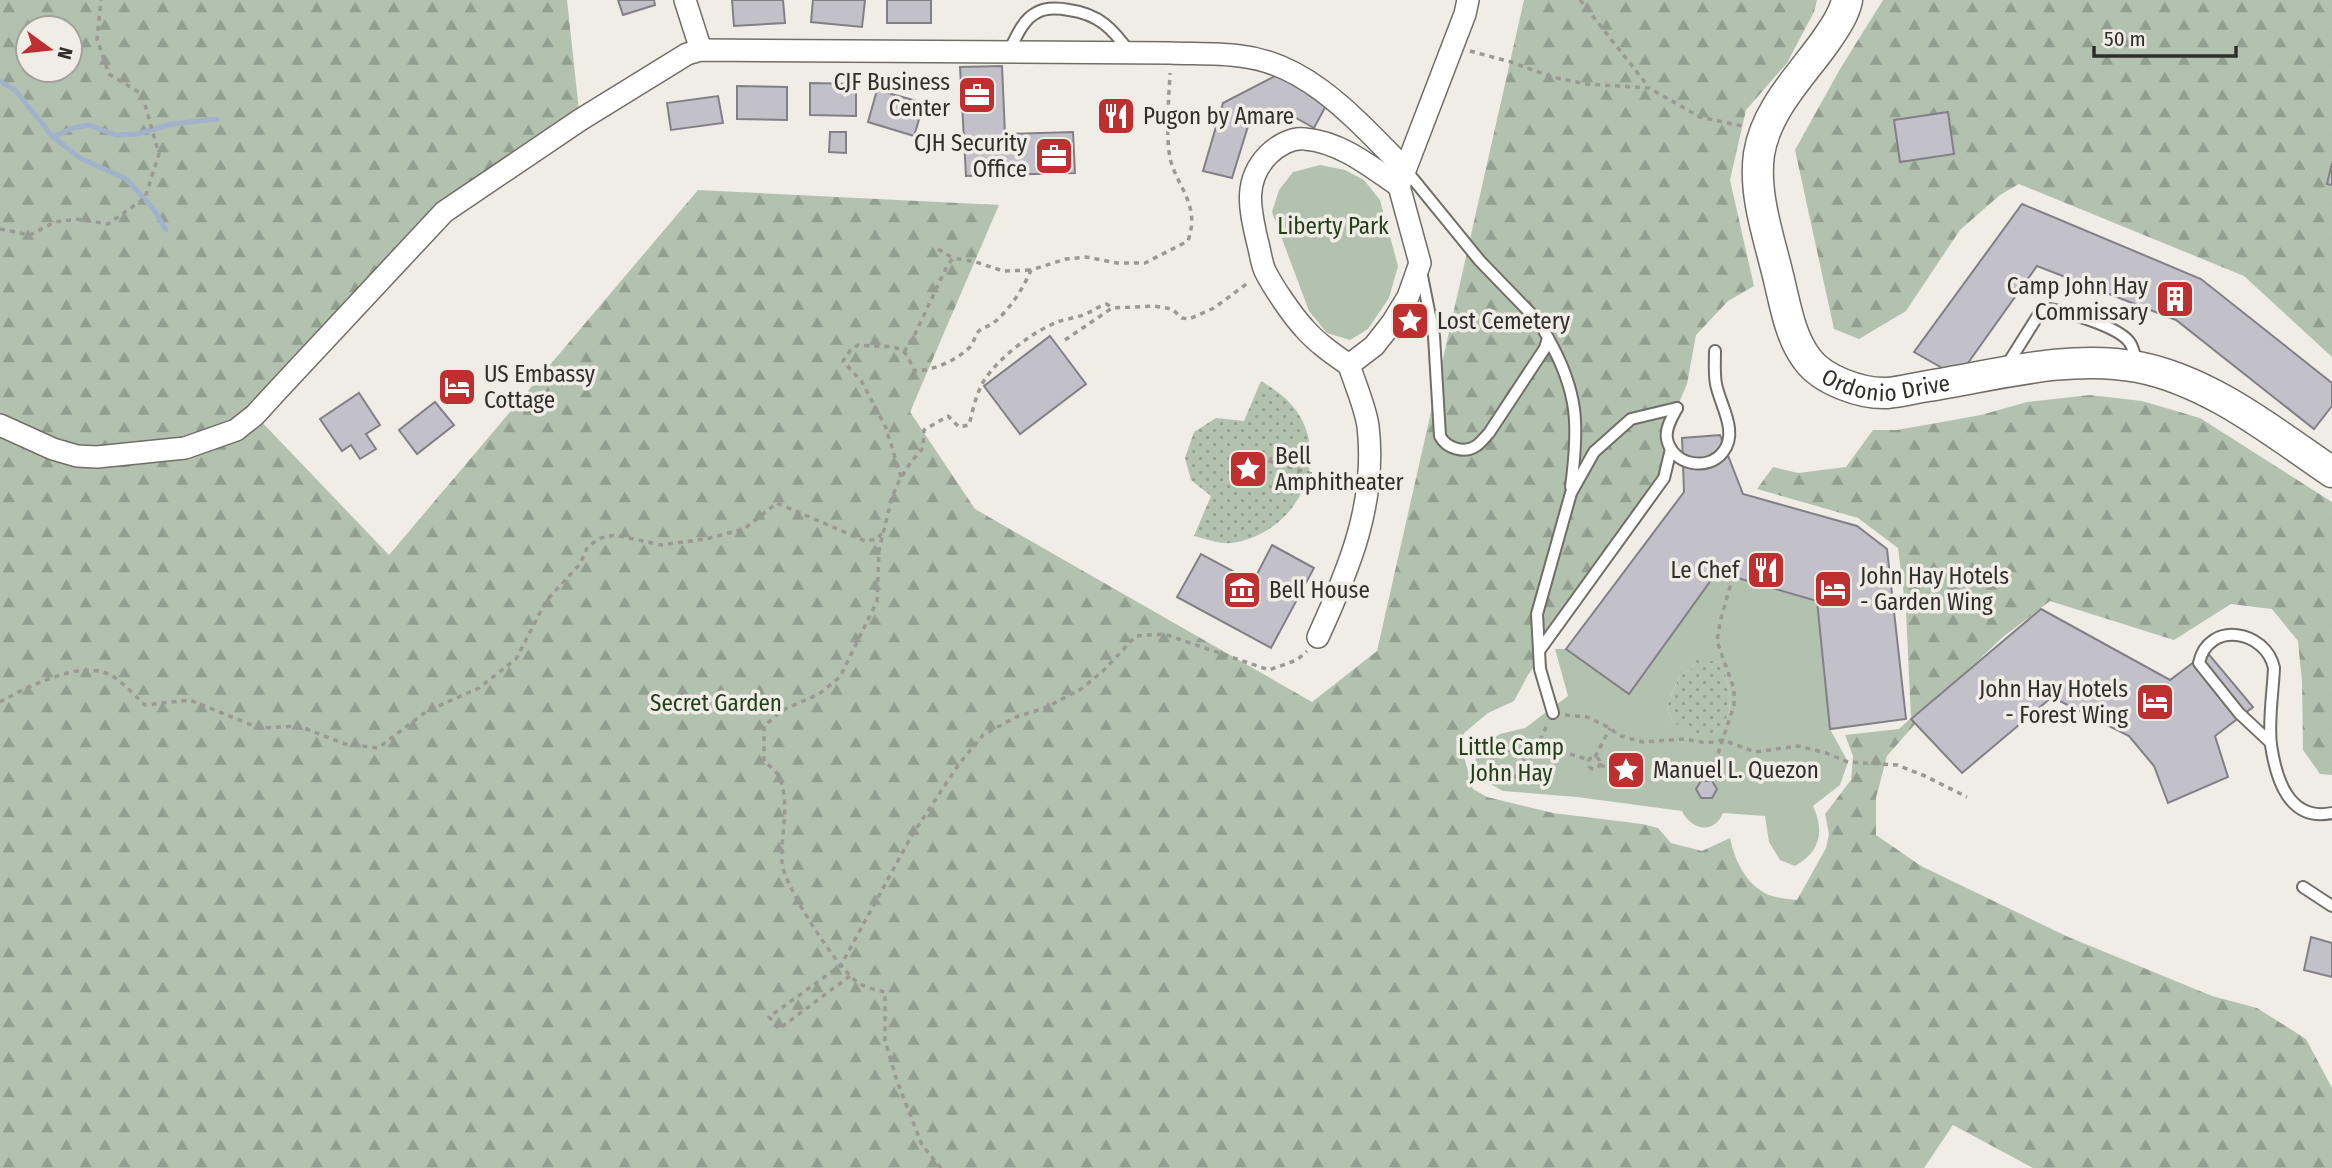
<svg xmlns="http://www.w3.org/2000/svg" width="2332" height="1168" font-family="'Fira Sans Condensed',sans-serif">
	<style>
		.grass { fill: url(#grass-dots) }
		.forest { fill: url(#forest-firs); fill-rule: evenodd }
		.park { fill: #b3c2af; fill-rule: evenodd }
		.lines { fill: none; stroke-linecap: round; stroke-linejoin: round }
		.stream { stroke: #a2b1cc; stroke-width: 5 }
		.building { fill: #c2c0c8; stroke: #818087; stroke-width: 2 }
		.lane-casing { stroke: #706e67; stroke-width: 14 }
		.street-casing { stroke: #706e67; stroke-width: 24 }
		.secondary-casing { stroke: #706e67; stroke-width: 33 }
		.path { stroke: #9b9994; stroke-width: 3.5; stroke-dasharray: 5 5; stroke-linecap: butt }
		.lane { stroke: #fff; stroke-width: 10 }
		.street { stroke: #fff; stroke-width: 21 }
		.secondary { stroke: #fff; stroke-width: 30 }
		.labels { text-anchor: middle; stroke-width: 7; stroke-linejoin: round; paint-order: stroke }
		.poi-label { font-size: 23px; fill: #2f2e2b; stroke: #f0ede6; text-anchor: start }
		.park-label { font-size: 23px; fill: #23401a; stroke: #f0ede6 }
		.street-label { font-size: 23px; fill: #2f2e2b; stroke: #f0ede6 }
	</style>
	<defs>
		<pattern id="grass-dots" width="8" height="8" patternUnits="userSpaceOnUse" patternTransform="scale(1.75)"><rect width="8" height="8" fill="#b3c2af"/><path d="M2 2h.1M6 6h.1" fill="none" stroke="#929e8f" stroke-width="1.8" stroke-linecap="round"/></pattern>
		<pattern id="forest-firs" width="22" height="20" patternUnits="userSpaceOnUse" patternTransform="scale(1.75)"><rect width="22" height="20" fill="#b3c2af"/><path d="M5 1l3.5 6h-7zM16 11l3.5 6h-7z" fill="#929e8f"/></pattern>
	</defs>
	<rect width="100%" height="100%" fill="#f0ede6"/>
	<g class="grass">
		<path d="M1261 381C1279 392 1294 403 1303 422 1328 476 1287 536 1231 543 1220 544 1205 539 1194 536L1211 496 1191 480 1185 458 1194 432 1216 418 1244 421Z"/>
		<path d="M1696 658 1719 662C1728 675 1734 701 1727 717 1723 727 1715 732 1706 737L1683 730 1672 721 1667 706 1679 677 1691 669Z"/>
	</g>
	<g class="forest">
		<path d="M0 0H567L580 120 444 212 255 415 389 555 698 190 999 205 910 412 975 509 1312 702 1377 651 1524 0H1817L1814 12 1787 63 1746 110 1730 180 1754 286 1728 301 1696 335 1687 384 1663 440 1665 467 1652 506 1528 675 1514 701 1488 713 1464 733 1463 753 1473 789 1487 797 1553 813 1642 824 1658 828 1671 843 1702 851 1730 838C1735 861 1746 885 1769 895 1777 898 1788 899 1797 900L1826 848 1829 834 1825 814 1851 780 1853 756 1845 735 1899 729 1911 718 1906 612 1898 548 1858 518 1757 489 1773 467 1798 473 1846 467 1873 430H1897L1981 415 2027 402 2090 395 2142 401 2200 418 2332 502V775L2320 774 2303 750 2302 682 2298 641 2272 609 2231 604 2174 640 2050 601 2003 637 1938 698 1887 756 1876 798V835L1921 866 2066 936 2212 996 2257 1008 2306 1039 2332 1088V1168H2033L1953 1125 1924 1168H0ZM28 28H70V70H28Z"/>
		<polygon points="1883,0 2332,0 2332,357 2244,276 2019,184 2000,195 1960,230 1906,311 1859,339 1834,329 1795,150 1840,69"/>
	</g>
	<g class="park">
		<polygon points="1320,165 1345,170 1364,180 1380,200 1398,266 1389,298 1368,329 1350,340 1327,333 1309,311 1272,212 1279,190 1293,172"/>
		<path d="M1717 572 1817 601 1830 729 1848 762 1840 785 1813 806C1825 832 1820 852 1795 866L1780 860 1769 842 1765 816 1723 813C1714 835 1691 830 1682 811L1577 797 1503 791 1485 781 1475 764 1477 749 1500 734 1525 728 1568 696 1555 649H1566L1629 694ZM1696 659 1719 662C1728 676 1734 701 1727 717 1723 727 1715 732 1706 736L1684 730 1672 721 1667 706 1679 677 1691 669Z"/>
	</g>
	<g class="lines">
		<g class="stream">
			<polyline points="0,81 16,91 53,137 80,158 126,179 153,208 166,230"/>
			<polyline points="53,137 73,128 89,125 116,135 137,134 172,124 217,119"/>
		</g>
	</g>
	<g class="building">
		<polygon points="618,0 654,0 655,5 623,15"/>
		<polygon points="732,0 783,0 785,23 734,26"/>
		<polygon points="813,0 865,0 862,27 811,22"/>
		<rect x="887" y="0" width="44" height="23"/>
		<polygon points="1002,66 1005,134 1073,132 1075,173 966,176 960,67"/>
		<polygon points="1279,74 1328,102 1314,128 1278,108 1249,123 1232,178 1203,171 1223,103"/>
		<polygon points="810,83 856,84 856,116 810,115"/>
		<polygon points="737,86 787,87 787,120 737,119"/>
		<polygon points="877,90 924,103 914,136 868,122"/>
		<polygon points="718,96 723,123 671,130 667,103"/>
		<polygon points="1948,112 1954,154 1900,162 1894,120"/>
		<polygon points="830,132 846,132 846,153 829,152"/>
		<polygon points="2332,163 2332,185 2327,184"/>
		<polygon points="2022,204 2201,279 2332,383 2332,406 2314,429 2176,320 2037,266 1958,377 1914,352"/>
		<polygon points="1050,336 1086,384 1020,434 984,386"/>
		<polygon points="359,393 380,425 366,434 376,449 360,459 351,445 342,451 320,419"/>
		<polygon points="435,402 454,425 417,454 399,430"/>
		<polygon points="1720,435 1743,494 1857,526 1887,549 1906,719 1830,729 1817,601 1717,572 1629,694 1566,649 1684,492 1682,438"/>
		<polygon points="1272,545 1314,568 1271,648 1177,597 1201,554 1253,582"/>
		<polygon points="2041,609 2170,680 2207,652 2253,707 2215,736 2228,777 2168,803 2154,766 2129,736 2052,697 1962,773 1911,719"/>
		<polygon points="1701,781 1712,781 1717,789 1712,798 1701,798 1696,789"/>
		<polygon points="2311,937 2332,943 2332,977 2304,970"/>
	</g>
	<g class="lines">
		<defs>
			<g id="lane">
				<path d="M1008 53C1015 40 1022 20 1036 13 1046 7 1058 8 1069 10 1099 14 1113 29 1130 53"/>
				<path d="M1405 169 1480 261 1540 323 1548 338 1545 348 1489 433C1485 437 1481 443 1476 446 1464 454 1446 448 1440 436L1434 336 1421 271"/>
				<path d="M1548 338C1579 393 1579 426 1571 487"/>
				<path d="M2007 365 2039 314 2049 309C2068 312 2120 327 2130 343 2134 349 2135 358 2137 364"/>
				<path d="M1677 408C1672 417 1665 429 1667 439 1672 465 1708 472 1723 452 1739 432 1720 405 1716 384 1714 373 1715 362 1715 351"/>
				<polyline points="1539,651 1664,478 1671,449"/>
				<polyline points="1553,713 1540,669 1537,614 1571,493 1594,452 1631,419 1677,408"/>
				<path d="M2271 743 2239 713 2199 663C2208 620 2266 630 2274 668 2273 691 2268 722 2271 745 2276 779 2289 822 2332 813"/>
				<polyline points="2303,887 2332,906"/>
			</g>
			<g id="street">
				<polyline points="685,0 701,50"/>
				<polyline points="1349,365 1374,346 1392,323 1408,297 1420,263 1399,186 1465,14 1468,0"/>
				<path d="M0 425 53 449 77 456 97 457 185 448 236 430 255 415 276 392 444 212 580 120 687 54 701 50 1170 53C1193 54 1217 53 1240 56 1309 63 1359 123 1405 169"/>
				<path d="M1318 637C1349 569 1377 503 1368 426 1365 406 1355 384 1349 365 1333 354 1317 343 1304 328 1292 315 1273 287 1265 271 1261 262 1260 250 1257 240 1250 209 1243 181 1268 155 1277 146 1292 137 1305 139 1341 142 1371 167 1399 186"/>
			</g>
			<g id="secondary">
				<path id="s1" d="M1847 0C1844 15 1834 29 1825 42 1800 77 1766 110 1759 154 1753 197 1771 243 1780 284 1786 309 1791 338 1807 359 1822 380 1861 394 1887 393 1900 392 1915 388 1928 386 1997 375 2069 354 2138 367 2210 381 2273 432 2332 472"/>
			</g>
		</defs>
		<use href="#lane" class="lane-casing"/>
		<use href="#street" class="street-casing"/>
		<use href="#secondary" class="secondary-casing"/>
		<g class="path">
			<polyline points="1580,0 1648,86"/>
			<polyline points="1470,51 1511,62 1552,77 1586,84 1649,88 1700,117 1742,126"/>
			<polyline points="0,229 30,235 55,222 76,219 108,224 145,198 159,154 142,94 109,74 97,39 101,0"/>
			<polyline points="938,249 953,258"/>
			<polyline points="1065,340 1112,308 1154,306 1172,309 1182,318 1189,319 1214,308 1249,282"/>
			<polyline points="904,352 915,334 947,266 953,258 976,262 1003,271 1031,270"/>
			<polyline points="1259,458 1348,485"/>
			<path d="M901 477 886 428 862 382 843 361 850 351 858 345C871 347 894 344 903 351 908 355 911 365 915 371 934 370 956 361 970 347 974 343 974 337 978 332 981 328 987 327 992 324 1009 311 1023 289 1031 270L1066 259 1086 257 1117 263H1145L1188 241C1200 206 1180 191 1171 162 1165 141 1169 96 1170 73"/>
			<path d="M0 702C27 687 83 658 112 676 124 683 135 696 145 705L190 700 259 728 299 726 345 744 378 748 427 711 479 688 516 659 546 601 580 564 588 546 601 538 615 535 661 545 706 539 744 529 777 503 865 541 877 539 883 532"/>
			<polyline points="1565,715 1587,717 1606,726 1621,736 1643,742 1685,739 1706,743 1723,740 1755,752 1798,746 1826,753 1848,762 1897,765 1925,776 1967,797"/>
			<circle cx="1506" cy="765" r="15"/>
			<polyline points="1570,754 1589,760"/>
			<polyline points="1595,757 1610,728"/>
			<circle cx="1594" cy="763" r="6"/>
			<polyline points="1521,763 1536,749 1547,725"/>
			<polyline points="1715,763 1734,705 1734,689 1717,641 1720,622 1733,576"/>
			<polyline points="1600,765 1618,771"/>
			<polyline points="1708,781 1711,773 1709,766 1713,763 1718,765 1718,771 1714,774 1711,773"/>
			<polyline points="850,976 779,1029 769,1017 841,965 912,835 959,764 983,735 1016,717 1045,708 1081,689 1104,670 1136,636 1164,634 1269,670 1297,660 1307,651"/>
			<path d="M941 1168 922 1145 897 1081 885 1041V992C877 990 867 988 860 984 839 972 784 886 782 863 780 836 791 803 779 777 777 771 769 766 764 761V726L783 710 819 694 840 677 877 601 879 550 892 497 899 481 911 462 923 448 924 430 948 416 959 427 969 425C973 410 976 393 985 379 1001 356 1031 333 1057 322 1065 319 1075 318 1083 315 1092 312 1098 306 1107 304L1112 308"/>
		</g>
		<use href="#lane" class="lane"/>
		<use href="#street" class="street"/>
		<use href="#secondary" class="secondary"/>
	</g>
	<defs>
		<symbol id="office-square" viewBox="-11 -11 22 22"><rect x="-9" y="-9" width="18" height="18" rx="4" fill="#be2f2f" stroke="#f0ede6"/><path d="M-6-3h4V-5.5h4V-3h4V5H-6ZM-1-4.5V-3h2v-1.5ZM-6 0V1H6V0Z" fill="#fff"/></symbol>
		<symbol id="restaurant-square" viewBox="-11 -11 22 22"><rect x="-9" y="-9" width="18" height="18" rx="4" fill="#be2f2f" stroke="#f0ede6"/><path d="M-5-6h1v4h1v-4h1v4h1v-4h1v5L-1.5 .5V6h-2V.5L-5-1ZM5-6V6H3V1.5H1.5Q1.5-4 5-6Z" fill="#fff"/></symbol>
		<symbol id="building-square" viewBox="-11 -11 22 22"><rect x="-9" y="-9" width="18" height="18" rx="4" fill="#be2f2f" stroke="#f0ede6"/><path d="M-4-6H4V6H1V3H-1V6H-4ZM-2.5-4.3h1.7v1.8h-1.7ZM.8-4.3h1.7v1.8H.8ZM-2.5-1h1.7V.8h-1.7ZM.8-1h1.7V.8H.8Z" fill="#fff"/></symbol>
		<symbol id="sight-square" viewBox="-11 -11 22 22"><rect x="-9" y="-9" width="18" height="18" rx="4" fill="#be2f2f" stroke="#f0ede6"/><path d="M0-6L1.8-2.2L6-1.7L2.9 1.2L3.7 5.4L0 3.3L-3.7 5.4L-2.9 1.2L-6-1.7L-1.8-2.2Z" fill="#fff"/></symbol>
		<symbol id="hotel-square" viewBox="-11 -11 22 22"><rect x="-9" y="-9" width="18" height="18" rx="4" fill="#be2f2f" stroke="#f0ede6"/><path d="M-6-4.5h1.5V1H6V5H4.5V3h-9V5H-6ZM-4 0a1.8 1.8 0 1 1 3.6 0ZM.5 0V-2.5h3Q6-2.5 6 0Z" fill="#fff"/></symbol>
		<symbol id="museum-square" viewBox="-11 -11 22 22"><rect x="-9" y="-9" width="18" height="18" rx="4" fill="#be2f2f" stroke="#f0ede6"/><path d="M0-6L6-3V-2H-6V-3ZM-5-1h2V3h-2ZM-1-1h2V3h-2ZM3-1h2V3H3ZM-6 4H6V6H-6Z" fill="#fff"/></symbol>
	</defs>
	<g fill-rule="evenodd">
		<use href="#office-square" x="955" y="73" width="44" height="44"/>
		<use href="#restaurant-square" x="1094" y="94" width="44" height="44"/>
		<use href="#office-square" x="1032" y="134" width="44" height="44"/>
		<use href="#building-square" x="2153" y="277" width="44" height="44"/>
		<use href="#sight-square" x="1388" y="299" width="44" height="44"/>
		<use href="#hotel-square" x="435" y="365" width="44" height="44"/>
		<use href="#sight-square" x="1226" y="447" width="44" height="44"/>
		<use href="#restaurant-square" x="1744" y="548" width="44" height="44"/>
		<use href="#hotel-square" x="1811" y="567" width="44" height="44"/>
		<use href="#museum-square" x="1220" y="568" width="44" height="44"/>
		<use href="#hotel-square" x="2133" y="680" width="44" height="44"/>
		<use href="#sight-square" x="1604" y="748" width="44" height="44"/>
	</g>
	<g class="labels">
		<g class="poi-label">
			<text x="950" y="90" text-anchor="end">CJF Business<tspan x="950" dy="26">Center</tspan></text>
			<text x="1143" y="124">Pugon by Amare</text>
			<text x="1027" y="151" text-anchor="end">CJH Security<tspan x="1027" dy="26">Office</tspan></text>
			<text x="2148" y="294" text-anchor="end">Camp John Hay<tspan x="2148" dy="26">Commissary</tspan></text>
			<text x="1437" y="329">Lost Cemetery</text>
			<text x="484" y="382">US Embassy<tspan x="484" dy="26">Cottage</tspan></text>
			<text x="1275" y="464">Bell<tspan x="1275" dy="26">Amphitheater</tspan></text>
			<text x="1739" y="578" text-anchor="end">Le Chef</text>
			<text x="1860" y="584">John Hay Hotels<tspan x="1860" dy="26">- Garden Wing</tspan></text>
			<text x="1269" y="598">Bell House</text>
			<text x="2128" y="697" text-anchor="end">John Hay Hotels<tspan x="2128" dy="26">- Forest Wing</tspan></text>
			<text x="1653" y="778">Manuel L. Quezon</text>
		</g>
		<g class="park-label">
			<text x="1333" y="234">Liberty Park</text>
			<text x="716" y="711">Secret Garden</text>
			<text x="1511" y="755">Little Camp<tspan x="1511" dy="26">John Hay</tspan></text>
		</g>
		<g class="street-label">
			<text dy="8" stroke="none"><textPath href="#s1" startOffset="480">Ordonio Drive</textPath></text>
		</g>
	</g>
	<g transform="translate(49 49) rotate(105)"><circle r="33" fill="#f0ede6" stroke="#a3a19b" stroke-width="2"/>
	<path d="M0-5L12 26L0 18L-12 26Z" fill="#be2f2f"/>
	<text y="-10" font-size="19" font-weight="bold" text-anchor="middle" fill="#2f2e2b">N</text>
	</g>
	<path d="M2094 46v10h142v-10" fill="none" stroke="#2f2e2b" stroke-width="3.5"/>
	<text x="2104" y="46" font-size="21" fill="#2f2e2b" stroke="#f0ede6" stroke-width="5" paint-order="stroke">50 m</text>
</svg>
